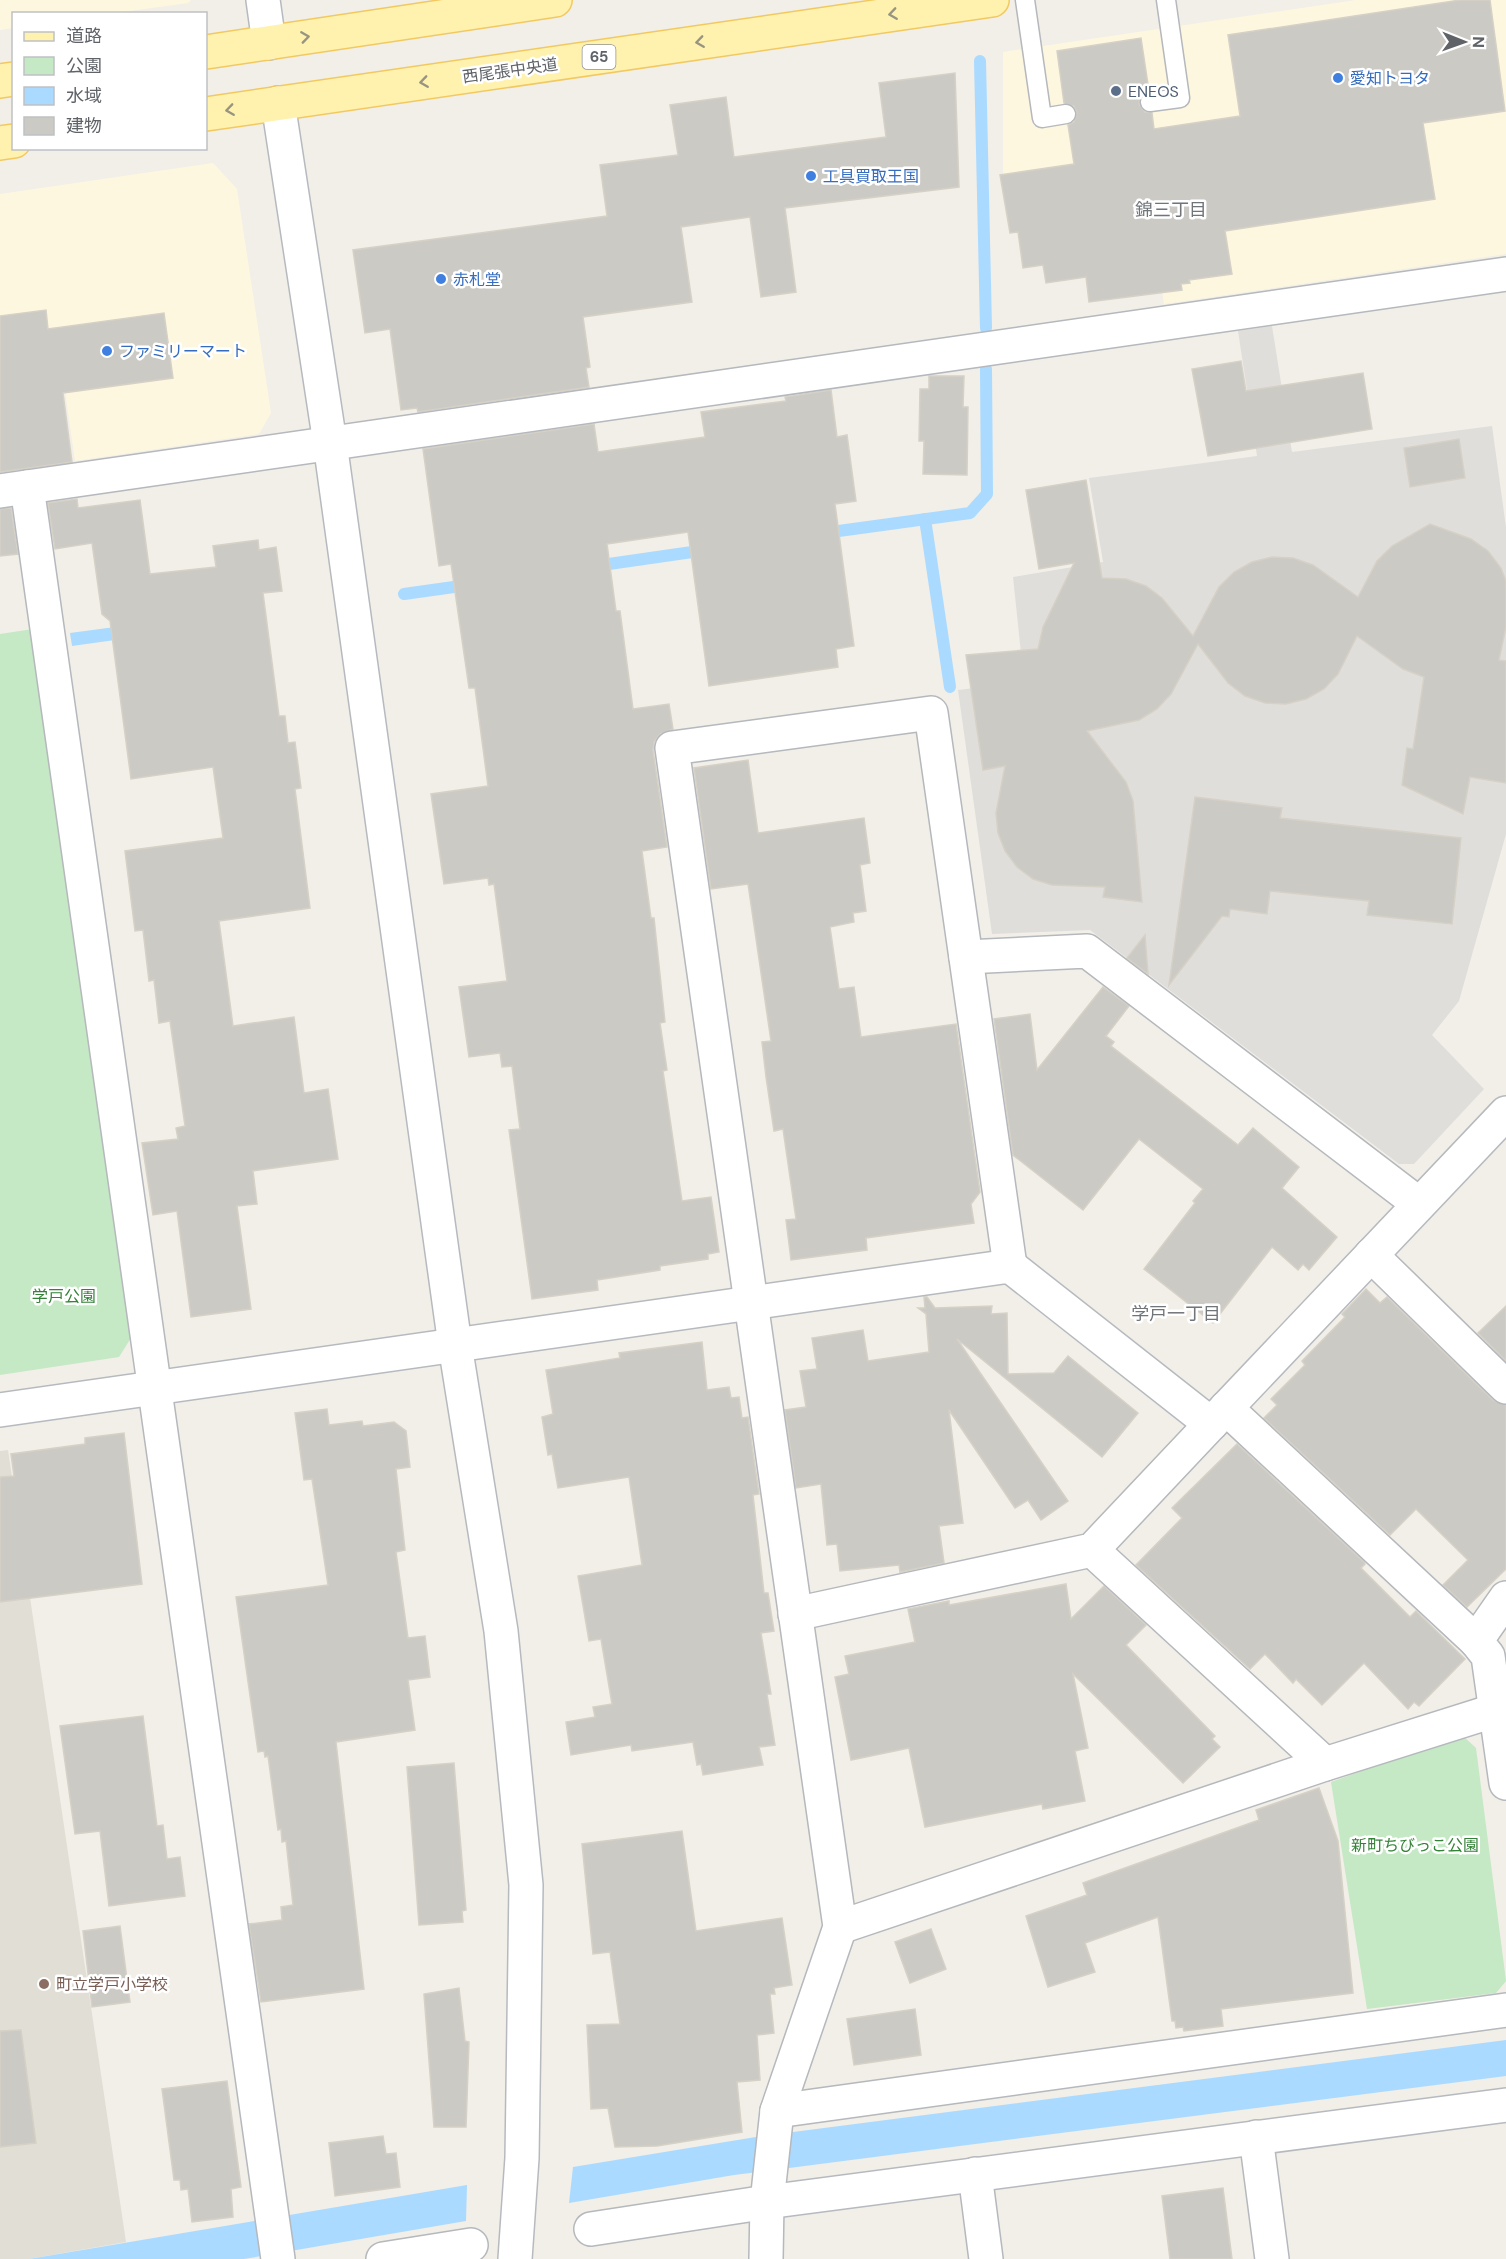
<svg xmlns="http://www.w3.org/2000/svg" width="1506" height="2259" font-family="'DM Sans','Noto Sans JP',sans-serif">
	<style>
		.commercial { fill: #fef7e0 }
		.industrial { fill: #e0deda }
		.education { fill: #e1ded6 }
		.green { fill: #c5e8c5 }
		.water { fill: #aadaff }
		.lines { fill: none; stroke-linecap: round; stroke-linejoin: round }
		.stream { stroke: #aadaff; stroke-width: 12 }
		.building { fill: #cccac5; stroke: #d6d1c6; stroke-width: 1.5 }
		.lane-casing { stroke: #b5b8bc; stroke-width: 21 }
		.street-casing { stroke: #b5b8bc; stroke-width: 36 }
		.secondary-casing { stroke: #b6babf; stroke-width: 36 }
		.primary-casing { stroke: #f2c960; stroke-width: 36 }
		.lane { stroke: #fff; stroke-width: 18 }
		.street { stroke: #fff; stroke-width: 33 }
		.secondary { stroke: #fff; stroke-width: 33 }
		.primary { stroke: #fff2af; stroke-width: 33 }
		.oneway { stroke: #979581 }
		.shop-dot { fill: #3f7fe0; stroke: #fff; stroke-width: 2 }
		.service-dot { fill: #5c6f8a; stroke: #fff; stroke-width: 2 }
		.education-dot { fill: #8d6e63; stroke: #fff; stroke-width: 2 }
		.labels { text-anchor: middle; stroke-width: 5; stroke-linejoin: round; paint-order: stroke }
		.shield { fill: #fff; stroke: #8f9295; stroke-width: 1.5 }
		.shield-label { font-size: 15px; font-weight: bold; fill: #5f6368 }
		.street-label { font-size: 16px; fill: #5f6368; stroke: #fff }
		.shop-label { font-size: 16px; fill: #366cbe; stroke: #fff; text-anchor: start }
		.service-label { font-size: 16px; fill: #4e5e75; stroke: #fff; text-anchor: start }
		.park-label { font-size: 16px; fill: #348238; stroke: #fff }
		.education-label { font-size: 16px; fill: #785e54; stroke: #fff; text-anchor: start }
		.neighbourhood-label { font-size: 18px; fill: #70757a; stroke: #fff }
	</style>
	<rect width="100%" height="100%" fill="#f1efe8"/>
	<g class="commercial">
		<polygon points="0,0 191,0 188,3 115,13 14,14 13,28 0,30"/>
		<polygon points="1356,0 1506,0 1506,254 1164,304 1144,173 1003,195 1003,52"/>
		<polygon points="213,163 237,189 271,413 259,434 75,461 56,327 0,335 0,194"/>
	</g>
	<polygon class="industrial" points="1272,326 1292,452 1492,426 1506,527 1506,834 1459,1001 1432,1035 1484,1089 1414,1164 1399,1164 1090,930 992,934 958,690 1024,682 1013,577 1103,562 1089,478 1257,456 1238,331"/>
	<polygon class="education" points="8,1450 126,2242 29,2259 0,2259 0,1451"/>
	<g class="green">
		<polygon points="33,629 134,1333 119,1357 0,1375 0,634"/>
		<polygon points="1462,1735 1476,1748 1506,1981 1496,1993 1367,2009 1331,1782"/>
	</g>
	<g class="water">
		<polygon points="257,608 258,620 72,646 70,633"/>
		<polygon points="1506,2040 1506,2076 734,2175 569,2203 573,2167 762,2136"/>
		<polygon points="467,2185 466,2221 244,2259 29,2259"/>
	</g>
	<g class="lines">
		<g class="stream">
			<polyline points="980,61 986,328"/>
			<polyline points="925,519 950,687"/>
			<polyline points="824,533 970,513 987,494 986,369"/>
			<polyline points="595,566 706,550"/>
			<polyline points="404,594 468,585"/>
		</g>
	</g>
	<g class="building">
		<polygon points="1460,0 1490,0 1505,111 1423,123 1435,199 1225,231 1232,274 1189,280 1190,283 1181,284 1182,290 1089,302 1086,277 1046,283 1043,265 1023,268 1018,232 1010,233 1000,175 1074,164 1068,125 1074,122 1077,113 1074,106 1064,103 1057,51 1141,38 1149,91 1140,97 1139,104 1145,112 1152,113 1154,129 1240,116 1228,35"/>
		<polygon points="955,73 959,187 785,208 796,292 761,297 750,217 681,227 692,302 583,317 590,367 586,368 589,387 418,412 417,408 401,410 390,329 365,333 353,250 607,216 600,165 678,155 670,105 726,97 734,157 886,137 879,83"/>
		<polygon points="46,310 48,329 164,313 173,378 63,393 72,462 0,472 0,316"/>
		<polygon points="1241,361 1246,391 1363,373 1372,429 1208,456 1192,369"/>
		<polygon points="929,376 964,376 963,407 968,407 967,475 923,474 924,441 919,441 920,389 929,389"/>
		<polygon points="831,390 837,437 847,435 856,501 835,504 854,646 836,649 838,667 709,686 688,532 607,544 616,611 620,611 633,709 669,704 673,729 660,734 654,742 653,750 667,847 642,851 651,918 654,918 665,1022 660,1023 667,1070 663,1071 682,1201 711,1197 719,1252 708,1254 708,1259 660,1266 660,1270 597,1280 598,1290 532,1299 509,1130 520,1129 512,1066 502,1067 500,1053 469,1057 459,987 507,981 494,884 489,885 488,878 444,884 431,794 488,786 475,688 469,688 451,564 439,566 423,449 594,424 598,452 705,437 701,412 786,401 785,397"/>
		<polygon points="1459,439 1465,478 1410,487 1404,448"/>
		<polygon points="1086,480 1102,578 1126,579 1146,586 1162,598 1193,636 1219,587 1234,572 1252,562 1272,557 1293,558 1313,565 1358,597 1377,561 1392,546 1430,524 1471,539 1488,551 1501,568 1506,581 1506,627 1499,660 1506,661 1506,783 1470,777 1463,814 1402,785 1407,748 1413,749 1424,677 1403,669 1357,636 1338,674 1324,689 1306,699 1286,704 1265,703 1245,696 1228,683 1198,644 1171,694 1157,709 1139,720 1087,731 1126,782 1133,801 1142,902 1103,897 1105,887 1052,885 1033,879 1017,867 1005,851 998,833 996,813 1005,766 983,770 966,655 1038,649 1043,627 1074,563 1039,569 1026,490"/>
		<polygon points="77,499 78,508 140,500 150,574 216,567 213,546 258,540 259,550 276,547 282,591 263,593 279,716 285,716 288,743 295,742 301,788 295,789 310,908 219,921 233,1026 294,1017 304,1093 328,1089 338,1159 253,1171 257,1204 237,1206 251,1309 191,1317 177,1211 153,1215 142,1143 178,1139 176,1128 185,1126 170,1021 159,1023 154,980 149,981 143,930 135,931 125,851 223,838 213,767 131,779 110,621 102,614 92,543 55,549 48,503"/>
		<polygon points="11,508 18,554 0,556 0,509"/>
		<polygon points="748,760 758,833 864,818 870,863 860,865 866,911 853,913 854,922 830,927 839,989 854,987 861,1037 956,1024 980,1192 971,1204 974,1223 866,1238 867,1250 791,1260 786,1220 796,1219 783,1129 774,1131 766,1077 762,1042 771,1041 748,884 711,889 694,768"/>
		<polygon points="1195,797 1282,808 1280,818 1461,838 1452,924 1367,915 1369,901 1270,891 1267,914 1230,909 1229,917 1222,916 1169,985"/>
		<polygon points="1145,935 1148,974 1127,958"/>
		<polygon points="1103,987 1129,1006 1106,1036 1114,1042 1111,1046 1238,1145 1253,1128 1299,1167 1282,1188 1337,1237 1309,1270 1303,1264 1298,1270 1272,1247 1213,1323 1144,1269 1195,1203 1193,1201 1203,1189 1139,1139 1083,1210 1013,1155 994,1019 1030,1014 1037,1070"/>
		<polygon points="1366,1289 1380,1303 1387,1297 1493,1400 1506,1405 1506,1569 1467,1607 1443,1585 1468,1560 1416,1509 1390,1535 1264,1418 1277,1405 1271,1399 1305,1365 1302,1361 1345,1317 1342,1314"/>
		<polygon points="924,1297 927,1297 935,1308 992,1306 991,1314 1007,1313 1008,1374 1054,1373 1068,1356 1138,1413 1102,1457 957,1339 1068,1501 1041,1520 1028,1500 1015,1508 949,1410 963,1523 939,1526 944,1563 900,1572 899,1565 840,1571 837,1544 827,1545 821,1484 796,1488 785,1410 806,1407 800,1371 817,1369 812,1338 863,1330 868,1361 929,1352 926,1314 918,1308 925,1308"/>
		<polygon points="1506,1306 1506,1361 1478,1333"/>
		<polygon points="702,1342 707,1390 729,1387 731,1398 739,1397 742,1418 748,1417 759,1494 753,1495 764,1593 768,1593 774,1631 761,1633 771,1694 767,1694 775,1745 759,1747 763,1765 703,1775 701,1764 697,1765 693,1742 632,1751 631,1745 571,1755 566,1722 595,1717 593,1707 612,1704 601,1639 589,1641 578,1576 642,1565 629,1477 558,1488 552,1454 548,1455 542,1417 553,1414 546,1370 620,1358 619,1353"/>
		<polygon points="327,1409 329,1425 362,1421 363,1426 394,1422 406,1431 410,1467 396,1469 405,1550 396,1552 408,1638 425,1636 430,1677 408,1680 415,1730 336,1742 364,1989 261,2002 249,1924 282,1920 281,1907 293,1905 286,1841 282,1842 281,1829 278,1830 268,1756 265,1757 264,1751 258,1752 236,1597 328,1585 312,1479 304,1480 295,1413"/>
		<polygon points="124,1433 142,1584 0,1602 0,1477 14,1476 11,1454 85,1444 85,1438"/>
		<polygon points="1237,1444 1364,1562 1365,1564 1361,1568 1410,1617 1416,1611 1465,1659 1419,1706 1414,1702 1408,1709 1364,1663 1322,1705 1296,1679 1293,1683 1265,1654 1250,1669 1136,1565 1182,1518 1172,1508"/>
		<polygon points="1066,1584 1071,1619 1104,1586 1146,1625 1126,1645 1215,1736 1212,1739 1220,1747 1183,1783 1073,1674 1088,1748 1075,1751 1085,1801 1043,1809 1042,1804 925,1827 909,1748 851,1760 835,1677 849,1674 845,1656 915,1642 908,1609 949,1601 949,1605"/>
		<polygon points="143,1716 157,1826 163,1825 167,1859 180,1857 185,1896 109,1906 100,1831 75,1834 60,1726"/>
		<polygon points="454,1763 466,1910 462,1911 463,1922 419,1925 407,1767"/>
		<polygon points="1319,1788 1338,1841 1353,1993 1221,2009 1223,2026 1184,2031 1183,2027 1176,2028 1175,2021 1172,2021 1158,1917 1085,1943 1095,1972 1048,1987 1026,1916 1087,1895 1083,1883 1259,1820 1256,1810"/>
		<polygon points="682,1831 696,1931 782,1918 792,1985 774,1988 775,1994 770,1994 774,2033 757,2035 760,2080 737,2082 742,2132 657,2146 615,2147 608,2108 591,2109 587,2025 620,2024 610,1952 593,1954 582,1844"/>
		<polygon points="120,1926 130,2002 92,2007 83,1931"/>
		<polygon points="931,1929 946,1969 910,1983 895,1942"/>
		<polygon points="459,1988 465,2041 469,2042 466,2127 434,2127 424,1994"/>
		<polygon points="915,2009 921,2055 854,2065 847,2019"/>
		<polygon points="21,2030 36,2143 0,2147 0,2031"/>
		<polygon points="227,2081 241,2187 231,2189 233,2217 192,2222 188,2189 181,2190 180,2180 174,2180 162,2089"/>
		<polygon points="383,2136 386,2154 396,2153 400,2187 335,2196 329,2143"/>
		<polygon points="1223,2188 1232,2259 1170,2259 1162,2196"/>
	</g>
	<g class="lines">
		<defs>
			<g id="lane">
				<polyline points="1025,0 1042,118 1066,114"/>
				<polyline points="1150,102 1180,98 1166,0"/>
			</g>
			<g id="street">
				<polyline points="27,487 278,2259"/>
				<polyline points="0,491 1506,274"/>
				<polyline points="966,957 1087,951 1419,1204"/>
				<polyline points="1371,1255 1506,1387"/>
				<polyline points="1226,1408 1476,1641"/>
				<polyline points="1092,1550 1325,1764"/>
				<polyline points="1506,1598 1476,1641 1488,1656 1506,1783"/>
				<polyline points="795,1614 1092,1550 1211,1424"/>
				<polyline points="840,1927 1325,1764 1506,1707"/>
				<polyline points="777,2111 1506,2010"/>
				<polyline points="1256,2137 1272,2259"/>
				<polyline points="975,2174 986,2259"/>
				<polyline points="591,2229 767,2202"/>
				<polyline points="383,2259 471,2245"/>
				<polyline points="766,2259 767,2202 777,2111 840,1927 672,748 931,713 1010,1266"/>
			</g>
			<g id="secondary">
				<polyline points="263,0 269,43"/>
				<polyline points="278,103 330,443 455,1345 501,1631 526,1885 522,2158 515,2259"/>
				<polyline points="0,1410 1010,1266 1211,1424 1506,1113"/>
				<polyline points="767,2202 1506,2105"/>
			</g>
			<g id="primary">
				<polyline points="206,52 555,0"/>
				<polyline points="0,81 14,79"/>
				<polyline points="206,114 992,0"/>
				<polyline points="0,143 14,141"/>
			</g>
		</defs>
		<use href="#lane" class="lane-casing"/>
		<use href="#street" class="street-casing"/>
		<use href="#secondary" class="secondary-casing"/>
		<use href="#primary" class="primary-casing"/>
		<use href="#lane" class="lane"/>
		<use href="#street" class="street"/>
		<use href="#secondary" class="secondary"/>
		<use href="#primary" class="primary"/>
	</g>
	<defs><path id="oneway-chevron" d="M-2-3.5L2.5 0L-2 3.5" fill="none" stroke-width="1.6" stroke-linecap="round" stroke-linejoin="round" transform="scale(1.5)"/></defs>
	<g class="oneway">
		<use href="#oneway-chevron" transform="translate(893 14) rotate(172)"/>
		<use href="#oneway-chevron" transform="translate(305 37) rotate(-8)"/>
		<use href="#oneway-chevron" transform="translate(700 42) rotate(172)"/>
		<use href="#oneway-chevron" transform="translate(424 82) rotate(172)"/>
		<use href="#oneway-chevron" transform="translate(230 110) rotate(172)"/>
	</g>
	<g class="shop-dot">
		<circle cx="1338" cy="78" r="6"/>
		<circle cx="811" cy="176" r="6"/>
		<circle cx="441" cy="279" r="6"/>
		<circle cx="107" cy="351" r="6"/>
	</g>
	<circle class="service-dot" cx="1116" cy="91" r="6"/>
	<circle class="education-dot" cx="44" cy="1984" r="6"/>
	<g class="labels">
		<rect class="shield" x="582.5" y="45" width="33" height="24" rx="4.5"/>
		<g class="shield-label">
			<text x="599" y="62">65</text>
		</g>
		<g class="street-label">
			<text transform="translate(510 70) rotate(-8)" y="6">西尾張中央道</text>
		</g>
		<g class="shop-label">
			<text x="1350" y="84">愛知トヨタ</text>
			<text x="823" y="182">工具買取王国</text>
			<text x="453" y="285">赤札堂</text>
			<text x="119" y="357">ファミリーマート</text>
		</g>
		<g class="service-label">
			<text x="1128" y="97">ENEOS</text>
		</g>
		<g class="park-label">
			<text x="64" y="1302">学戸公園</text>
			<text x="1415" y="1851">新町ちびっこ公園</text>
		</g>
		<g class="education-label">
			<text x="56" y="1990">町立学戸小学校</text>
		</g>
		<g class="neighbourhood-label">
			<text x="1171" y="216">錦三丁目</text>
			<text x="1176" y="1320">学戸一丁目</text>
		</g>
	</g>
	<rect x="12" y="12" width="195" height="138" fill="#ffffff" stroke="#bfc1c3" stroke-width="1.5"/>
	<rect x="24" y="32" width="30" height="9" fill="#fff2af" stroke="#bfc1c3" stroke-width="1.5"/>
	<text x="66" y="42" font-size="18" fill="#5f6368">道路</text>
	<rect x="24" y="57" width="30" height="18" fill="#c5e8c5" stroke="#bfc1c3" stroke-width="1.5"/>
	<text x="66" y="72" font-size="18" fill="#5f6368">公園</text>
	<rect x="24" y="87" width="30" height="18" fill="#aadaff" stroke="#bfc1c3" stroke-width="1.5"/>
	<text x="66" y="102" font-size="18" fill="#5f6368">水域</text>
	<rect x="24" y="117" width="30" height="18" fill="#cccac5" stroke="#bfc1c3" stroke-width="1.5"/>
	<text x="66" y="132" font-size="18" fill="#5f6368">建物</text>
	<g transform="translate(1464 42) rotate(91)" stroke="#ffffff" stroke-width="4.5" paint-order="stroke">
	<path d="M0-4.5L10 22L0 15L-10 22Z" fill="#5f6368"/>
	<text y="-9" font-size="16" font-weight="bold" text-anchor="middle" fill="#5f6368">N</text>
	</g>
</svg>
